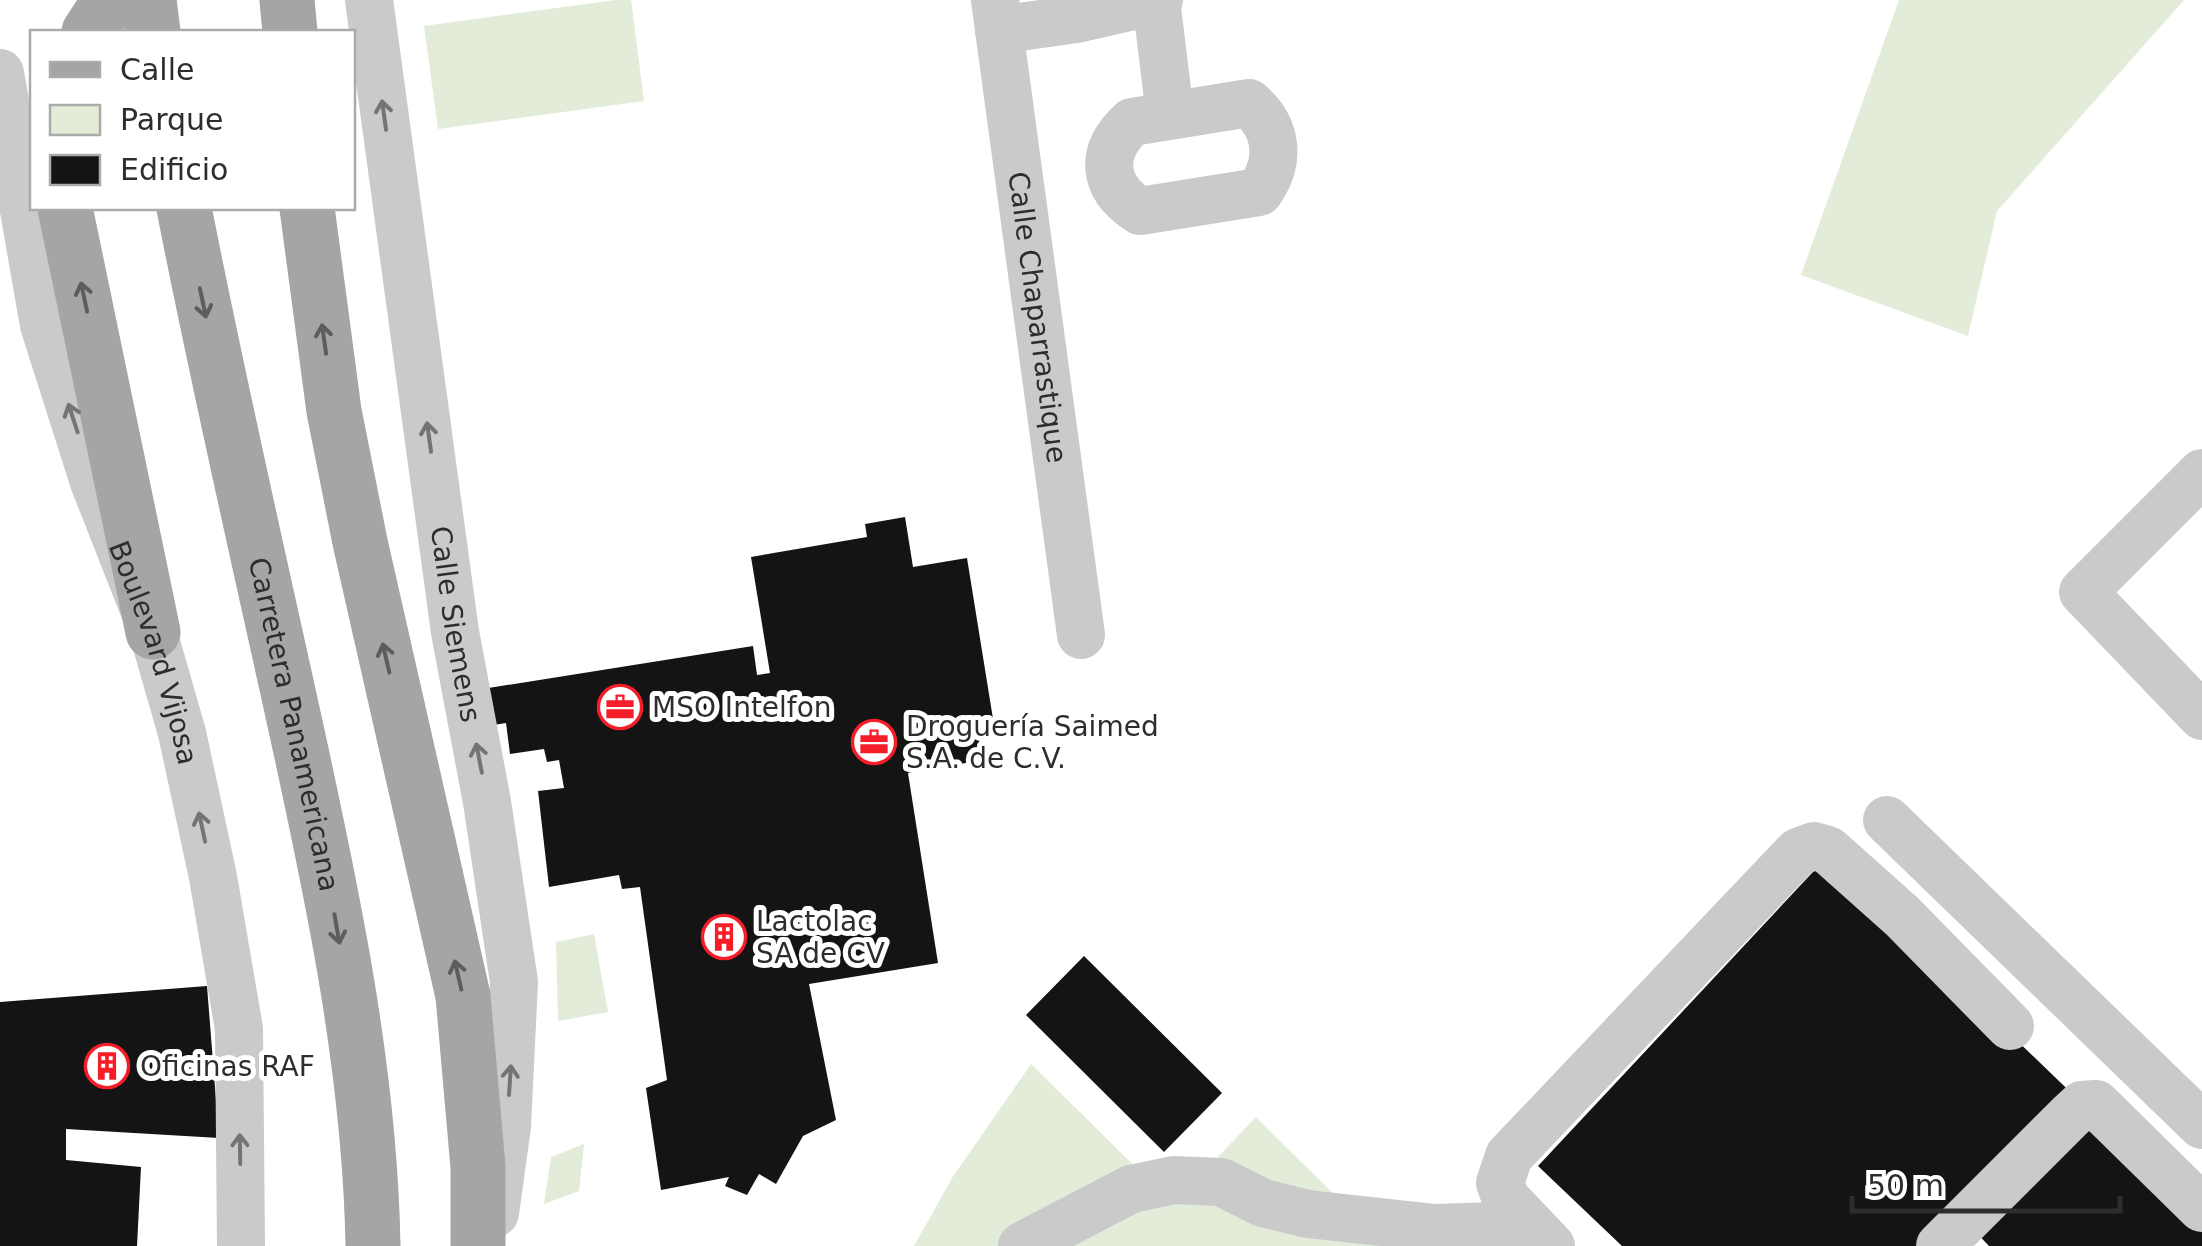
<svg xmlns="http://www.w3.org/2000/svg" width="2202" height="1246" font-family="'DejaVu Sans',sans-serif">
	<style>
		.green { fill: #e2ecd8 }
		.building { fill: #141414 }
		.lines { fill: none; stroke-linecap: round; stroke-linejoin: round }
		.minor { stroke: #cacaca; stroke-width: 48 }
		.major { stroke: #a5a5a5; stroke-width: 55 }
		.oneway { stroke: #747474 }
		.oneway2 { stroke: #5d5d5d }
		.labels { text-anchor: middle; stroke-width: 10; stroke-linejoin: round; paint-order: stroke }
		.street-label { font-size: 28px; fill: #2d2d2d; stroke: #fff }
		.poi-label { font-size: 28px; fill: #2d2d2d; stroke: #fff; text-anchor: start }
	</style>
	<rect width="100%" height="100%" fill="#fff"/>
	<g class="green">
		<polygon points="615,0 631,0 644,101 438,129 424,26"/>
		<polygon points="1899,0 2184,0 1997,211 1968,336 1801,275"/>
		<polygon points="594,934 608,1012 558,1021 556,942"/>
		<polygon points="1031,1064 1173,1204 1256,1117 1386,1246 914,1246 952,1178"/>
		<polygon points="584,1144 579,1191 544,1204 551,1157"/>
	</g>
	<g class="building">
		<polygon points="905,517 913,567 967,558 994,725 977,728 983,760 908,773 938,963 809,984 836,1120 803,1136 776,1184 759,1174 747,1195 725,1186 729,1177 661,1190 646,1088 667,1080 640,887 622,889 619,875 549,887 538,791 564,788 559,760 547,762 544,749 510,754 506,723 481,727 476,690 753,646 757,675 770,673 751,557 867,537 865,524"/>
		<polygon points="1841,842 1870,899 2088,1109 2202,1227 2202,1246 1989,1246 1969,1225 1950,1246 1622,1246 1538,1166"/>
		<polygon points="1084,956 1222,1093 1164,1152 1026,1015"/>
		<polygon points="207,986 219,1138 66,1129 66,1160 141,1167 137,1246 0,1246 0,1002"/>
	</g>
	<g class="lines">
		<g class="minor">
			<path id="s1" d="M369 0 455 632 487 802 514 982 507 1126 495 1213"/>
			<path id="s2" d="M995 0 1081 635"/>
			<polyline points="1156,0 1170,114"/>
			<polyline points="999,30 1076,19 1159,0"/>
			<path id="s3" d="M0 73 44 325 94 482 153 632 182 733 213 877 239 1029 241 1246"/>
			<path d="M1249 103C1278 128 1281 161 1259 192L1140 211C1102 187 1099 152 1132 122Z"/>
			<polyline points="2202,473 2083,592 2202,716"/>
			<polyline points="1887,820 2202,1125"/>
			<polyline points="1022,1246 1131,1189 1174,1180 1221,1182 1263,1203 1308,1214 1435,1228 1528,1225"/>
			<polyline points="1551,1246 1506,1199 1500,1183 1509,1156 1798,852 1814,846 1828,850 1902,916 2010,1026"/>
			<polyline points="1940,1246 2070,1116 2082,1105 2096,1104 2202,1208"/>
		</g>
		<g class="major">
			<polyline points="149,0 153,32"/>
			<polyline points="287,0 290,32"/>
			<polyline points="89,32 110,0"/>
			<polyline points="65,208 153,632"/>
			<path id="s4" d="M184 208C218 382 258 555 296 728 333 897 370 1072 373 1246"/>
			<polyline points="307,208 334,411 360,542 463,996 478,1167 478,1246"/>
		</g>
	</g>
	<defs><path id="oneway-shaft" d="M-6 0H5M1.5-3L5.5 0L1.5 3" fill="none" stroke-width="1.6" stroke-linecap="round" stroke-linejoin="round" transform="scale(2.5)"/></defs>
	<g class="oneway">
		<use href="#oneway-shaft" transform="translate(384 115) rotate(-98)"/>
		<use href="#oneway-shaft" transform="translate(73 418) rotate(-108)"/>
		<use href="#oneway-shaft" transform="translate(429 437) rotate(-98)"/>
		<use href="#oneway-shaft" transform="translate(479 758) rotate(-101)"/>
		<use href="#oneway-shaft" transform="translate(202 827) rotate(-102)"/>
		<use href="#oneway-shaft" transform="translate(510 1080) rotate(-86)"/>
		<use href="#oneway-shaft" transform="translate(240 1149) rotate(-91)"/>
	</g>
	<g class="oneway2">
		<use href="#oneway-shaft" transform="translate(84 297) rotate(-102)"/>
		<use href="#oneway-shaft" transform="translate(203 303) rotate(78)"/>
		<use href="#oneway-shaft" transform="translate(324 339) rotate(-98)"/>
		<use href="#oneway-shaft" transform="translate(386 658) rotate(-103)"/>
		<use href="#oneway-shaft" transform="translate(337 929) rotate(80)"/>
		<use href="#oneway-shaft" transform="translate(458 975) rotate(-103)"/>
	</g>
	<defs>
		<symbol id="office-ring" viewBox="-11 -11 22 22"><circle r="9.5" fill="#fff" stroke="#f51d28" stroke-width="1.5"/><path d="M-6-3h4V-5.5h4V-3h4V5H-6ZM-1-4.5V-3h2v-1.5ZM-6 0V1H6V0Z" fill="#f51d28"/></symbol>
		<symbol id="building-ring" viewBox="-11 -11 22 22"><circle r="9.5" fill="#fff" stroke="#f51d28" stroke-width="1.5"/><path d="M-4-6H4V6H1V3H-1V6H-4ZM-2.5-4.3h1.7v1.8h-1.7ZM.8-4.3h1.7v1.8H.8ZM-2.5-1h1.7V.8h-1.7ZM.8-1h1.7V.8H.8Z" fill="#f51d28"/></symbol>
	</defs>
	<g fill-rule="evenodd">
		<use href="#office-ring" x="595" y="682" width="50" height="50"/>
		<use href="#office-ring" x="849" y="717" width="50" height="50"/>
		<use href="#building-ring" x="699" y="912" width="50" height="50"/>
		<use href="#building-ring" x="82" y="1041" width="50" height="50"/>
	</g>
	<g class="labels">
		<g class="street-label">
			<text dy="10" stroke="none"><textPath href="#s2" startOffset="320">Calle Chaparrastique</textPath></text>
			<text dy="10" stroke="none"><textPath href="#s1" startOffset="630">Calle Siemens</textPath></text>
			<text dy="10" stroke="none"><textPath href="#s3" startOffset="602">Boulevard Vijosa</textPath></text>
			<text dy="10" stroke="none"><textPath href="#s4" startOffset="528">Carretera Panamericana</textPath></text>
		</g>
		<g class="poi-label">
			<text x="652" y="717">MSO Intelfon</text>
			<text x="906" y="736">Droguería Saimed<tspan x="906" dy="32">S.A. de C.V.</tspan></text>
			<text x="756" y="931">Lactolac<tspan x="756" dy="32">SA de CV</tspan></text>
			<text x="140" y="1076">Oficinas RAF</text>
		</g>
	</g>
	<rect x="30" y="30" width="325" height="180" fill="#ffffff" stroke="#ababab" stroke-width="2.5"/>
	<rect x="50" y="62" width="50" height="15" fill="#a5a5a5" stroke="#ababab" stroke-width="2.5"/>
	<text x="120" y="80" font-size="30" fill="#2d2d2d">Calle</text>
	<rect x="50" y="105" width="50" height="30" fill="#e2ecd8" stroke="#ababab" stroke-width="2.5"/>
	<text x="120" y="130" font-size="30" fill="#2d2d2d">Parque</text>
	<rect x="50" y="155" width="50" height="30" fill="#141414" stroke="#ababab" stroke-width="2.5"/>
	<text x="120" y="180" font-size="30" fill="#2d2d2d">Edificio</text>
	<path d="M1852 1196v15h268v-15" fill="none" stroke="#2d2d2d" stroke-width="5"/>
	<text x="1867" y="1196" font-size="30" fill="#2d2d2d" stroke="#ffffff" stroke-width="8" paint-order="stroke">50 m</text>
</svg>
